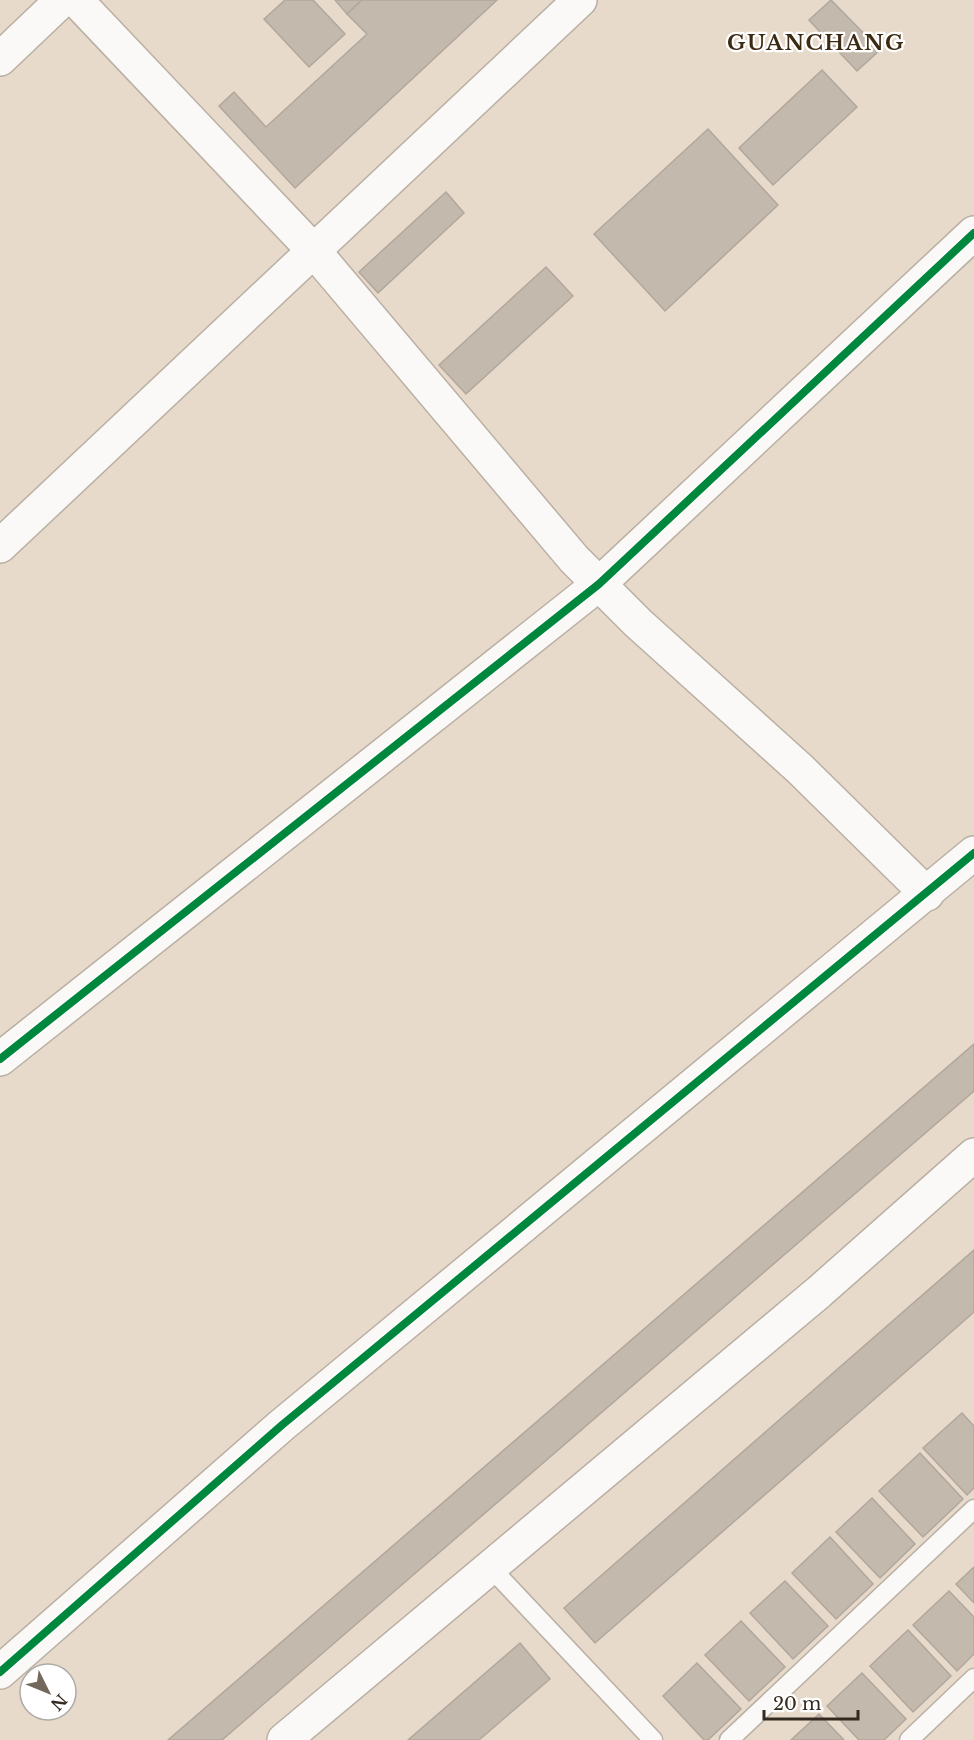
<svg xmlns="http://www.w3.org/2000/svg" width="974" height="1740" font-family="'Libre Baskerville',serif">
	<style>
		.building { fill: #c3b9ad; stroke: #b2a79c; stroke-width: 1.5 }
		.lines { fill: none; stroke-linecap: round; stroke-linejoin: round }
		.service-casing { stroke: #b9afa3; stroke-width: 21 }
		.minor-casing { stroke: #b9afa3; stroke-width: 36 }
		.service { stroke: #fbf9f7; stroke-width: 18 }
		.minor { stroke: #fbf9f7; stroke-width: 33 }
		.cycleway-casing { stroke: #fff; stroke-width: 11 }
		.cycleway { stroke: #00873e; stroke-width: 8 }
		.labels { text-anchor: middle; stroke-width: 4.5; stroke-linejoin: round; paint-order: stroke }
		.district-label { font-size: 21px; font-weight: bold; letter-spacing: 1.5px; fill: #3d2a13; stroke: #fff }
	</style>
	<rect width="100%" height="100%" fill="#e7dacb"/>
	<g class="building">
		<polygon points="285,0 313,0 345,34 309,67 264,19"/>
		<polygon points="335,0 362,0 347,14"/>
		<polygon points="362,0 497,0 295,188 219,106 234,92 266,127 367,34 347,14"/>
		<polygon points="831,0 880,50 857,71 809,20"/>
		<polygon points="822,70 857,107 773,185 739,148"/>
		<polygon points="708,129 778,205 665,311 594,234"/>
		<polygon points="446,192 464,213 378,293 359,272"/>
		<polygon points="546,267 573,296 466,394 439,365"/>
		<polygon points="974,1044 974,1091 222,1740 168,1740"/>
		<polygon points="974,1250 974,1312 595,1643 564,1608"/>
		<polygon points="962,1413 974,1426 974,1488 967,1495 923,1448"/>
		<polygon points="920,1453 963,1499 923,1537 879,1491"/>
		<polygon points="872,1498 915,1544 880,1578 836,1532"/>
		<polygon points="830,1537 873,1584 836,1619 792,1573"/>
		<polygon points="974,1567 974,1603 956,1584"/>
		<polygon points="785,1581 828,1626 793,1659 750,1613"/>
		<polygon points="949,1591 974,1617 974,1654 957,1671 913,1625"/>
		<polygon points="741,1621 785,1667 749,1701 705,1655"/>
		<polygon points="908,1630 951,1676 913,1712 870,1666"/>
		<polygon points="520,1643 550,1679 479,1740 408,1740"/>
		<polygon points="697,1663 741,1709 708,1740 704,1740 663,1696"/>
		<polygon points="862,1673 906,1719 884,1740 859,1740 827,1706"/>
		<polygon points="819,1714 844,1740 791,1740"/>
	</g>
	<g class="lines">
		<defs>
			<g id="service">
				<polyline points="490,1567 653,1740"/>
				<polyline points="729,1740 974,1509"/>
				<polyline points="909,1740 974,1678"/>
			</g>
			<g id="minor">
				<polyline points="76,0 314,251 574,559 638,623 800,769 927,894"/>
				<polyline points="0,59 62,0"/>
				<polyline points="0,546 580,0"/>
				<polyline points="0,1059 599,584 974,233"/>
				<polyline points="0,1672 282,1425 974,853"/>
				<polyline points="284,1740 819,1292 974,1155"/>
			</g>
		</defs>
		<use href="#service" class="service-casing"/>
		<use href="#minor" class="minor-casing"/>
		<use href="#service" class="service"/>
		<use href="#minor" class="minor"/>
		<defs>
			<g id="cycleway">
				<polyline points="0,1059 599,584 974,233"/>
				<polyline points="0,1672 282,1425 974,853"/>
			</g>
		</defs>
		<use href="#cycleway" class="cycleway-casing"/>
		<use href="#cycleway" class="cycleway"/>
	</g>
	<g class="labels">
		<g class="district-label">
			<text x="816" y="50">GUANCHANG</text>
		</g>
	</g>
	<g transform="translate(48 1692) rotate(133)"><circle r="28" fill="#ffffff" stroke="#aeaaa6" stroke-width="1.5"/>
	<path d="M0-4.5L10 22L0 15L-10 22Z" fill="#73685c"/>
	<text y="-9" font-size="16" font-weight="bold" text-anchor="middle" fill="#342a20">N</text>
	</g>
	<path d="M764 1710v9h94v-9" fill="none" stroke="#342a20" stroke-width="3"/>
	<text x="773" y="1710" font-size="18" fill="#342a20" stroke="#ffffff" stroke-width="4.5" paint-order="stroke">20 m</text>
</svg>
